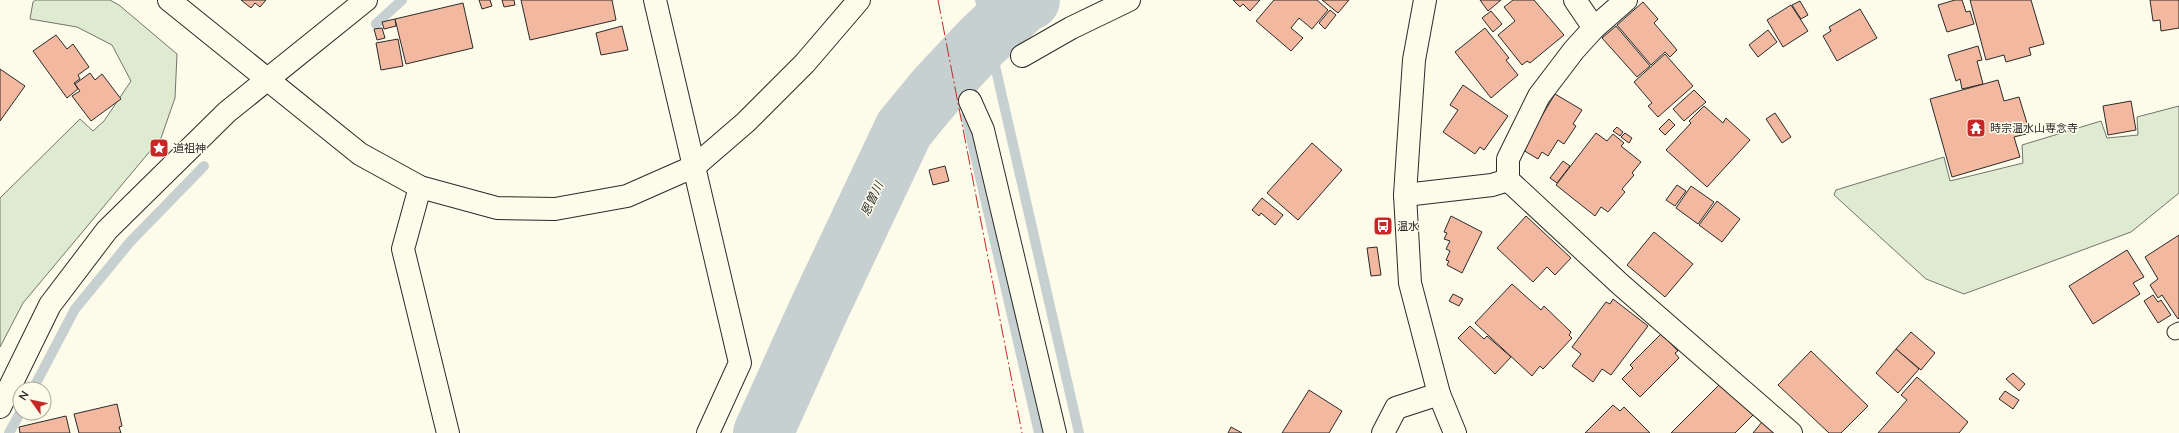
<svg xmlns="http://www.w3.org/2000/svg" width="2179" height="433" font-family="Lato,'Noto Sans JP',sans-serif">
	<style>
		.green { fill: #deebd1; stroke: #74746e }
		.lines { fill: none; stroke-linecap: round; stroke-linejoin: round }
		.stream { stroke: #c7d0d0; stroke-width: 10 }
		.river { stroke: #c7d0d0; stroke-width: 60 }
		.building { fill: #f2b8a0; stroke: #2b2b2b }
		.service-casing { stroke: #2b2b2b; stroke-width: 17 }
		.minor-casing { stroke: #2b2b2b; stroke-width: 24 }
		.tertiary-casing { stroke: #2b2b2b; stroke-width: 24 }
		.service { stroke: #fdfbea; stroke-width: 15 }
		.minor { stroke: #fdfbea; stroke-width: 22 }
		.tertiary { stroke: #fdfbea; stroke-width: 22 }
		.power { stroke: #c62828; stroke-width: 1; stroke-dasharray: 14 3 2 3; stroke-linecap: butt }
		.labels { text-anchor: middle; stroke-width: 3; stroke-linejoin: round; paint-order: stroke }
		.poi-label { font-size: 11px; fill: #2b2b2b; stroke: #fdfbea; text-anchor: start }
		.water-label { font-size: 12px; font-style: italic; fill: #2b2b2b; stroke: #fdfbea }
	</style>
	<rect width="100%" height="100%" fill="#fdfbea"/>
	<g class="green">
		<polygon points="36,0 110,0 119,5 177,54 175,98 161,138 23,303 0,347 0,198 80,119 93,131 104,121 131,81 112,45 77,27 30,19 33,2"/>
		<polygon points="2179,106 2179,193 2131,232 1964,294 1926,279 1834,195 1836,190 1944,157 1950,181 2023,163 2022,145 2101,121 2107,138 2138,135 2137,117"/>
	</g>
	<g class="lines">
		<g class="stream">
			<polyline points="980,0 1079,433"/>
			<polyline points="376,24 402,0"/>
			<polyline points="942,84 954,100"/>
			<polyline points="966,116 1039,433"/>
			<polyline points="33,389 75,309 130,242 204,166"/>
			<polyline points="9,433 20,413"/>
		</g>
		<polyline class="river" points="763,433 819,309 904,129 937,89 982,41 1023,3 1030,0"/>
	</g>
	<g class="building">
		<polygon points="241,0 266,0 260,7 255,3 251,8"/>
		<polygon points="479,0 490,0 492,6 482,9"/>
		<polygon points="502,0 514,0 515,5 504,7"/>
		<polygon points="521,0 612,0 616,20 530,40"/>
		<polygon points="1233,0 1260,0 1250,11 1243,4 1240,7"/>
		<polygon points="1274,0 1317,0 1328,10 1312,29 1299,18 1291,28 1303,38 1291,51 1256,21"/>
		<polygon points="1322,0 1349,0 1338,13"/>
		<polygon points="1480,0 1501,0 1488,11"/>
		<polygon points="1513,0 1534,0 1564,35 1530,63 1527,61 1522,65 1498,35 1515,21 1504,7"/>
		<polygon points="1955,0 1962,0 1966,12 1970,11 1974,24 1947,32 1938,5"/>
		<polygon points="1970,0 2031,0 2044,44 2029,48 2031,55 2006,62 2004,55 1986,60"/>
		<polygon points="2150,0 2179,0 2179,28 2161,31 2160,20 2153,21"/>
		<polygon points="1800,1 1808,15 1801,19 1792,5"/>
		<polygon points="1643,2 1658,19 1654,23 1677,50 1670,57 1665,52 1651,65 1617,25"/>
		<polygon points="463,3 473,48 406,64 395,19"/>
		<polygon points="1791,5 1808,31 1783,47 1767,20"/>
		<polygon points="1860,9 1877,38 1837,61 1823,36 1831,31 1829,27"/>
		<polygon points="1330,10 1336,15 1325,29 1319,23"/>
		<polygon points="1491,11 1502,24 1493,32 1482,18"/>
		<polygon points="395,19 396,26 384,29 382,22"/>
		<polygon points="622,26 628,50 601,55 596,33"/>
		<polygon points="1616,26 1650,66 1637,77 1602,38"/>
		<polygon points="382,28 385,38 377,40 374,29"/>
		<polygon points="1485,28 1509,58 1506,60 1518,75 1491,98 1455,52"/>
		<polygon points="1768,30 1777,42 1758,57 1749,45"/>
		<polygon points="56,35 67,49 73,44 89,67 78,75 80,79 74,83 78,89 67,98 33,51"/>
		<polygon points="398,39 403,66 381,70 376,43"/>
		<polygon points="1978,46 1982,60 1977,61 1983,84 1962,89 1960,79 1956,81 1948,55"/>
		<polygon points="1665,54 1693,86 1658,117 1648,106 1652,103 1634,82"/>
		<polygon points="0,69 25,86 0,121"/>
		<polygon points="90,73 95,80 102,74 121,99 91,121 72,96 80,91 75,84"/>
		<polygon points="1998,80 2004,101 2019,97 2030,133 2014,137 2020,157 1952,177 1930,99"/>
		<polygon points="1463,85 1508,116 1484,150 1480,147 1475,154 1443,132 1458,110 1450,105"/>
		<polygon points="1694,90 1706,102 1684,121 1673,109"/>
		<polygon points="1555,94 1582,110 1573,124 1576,126 1564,144 1558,140 1548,156 1542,152 1538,159 1523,150 1526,142"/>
		<polygon points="2131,101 2136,130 2108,135 2103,106"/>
		<polygon points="1704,106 1723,123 1726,118 1750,140 1707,187 1666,150 1691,123 1689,121"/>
		<polygon points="1775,113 1791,137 1782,143 1766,119"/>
		<polygon points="1669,119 1675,125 1665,135 1659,129"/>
		<polygon points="1617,127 1623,132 1620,136 1613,131"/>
		<polygon points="1596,133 1607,141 1613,134 1624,143 1621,146 1641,162 1632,173 1634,175 1622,189 1625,192 1608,212 1601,207 1595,216 1556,185"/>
		<polygon points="1625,133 1632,138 1629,143 1621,137"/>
		<polygon points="1312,143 1342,170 1298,220 1267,193"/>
		<polygon points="1563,161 1570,166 1557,183 1550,178"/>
		<polygon points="945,166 949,181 933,185 929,170"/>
		<polygon points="1677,185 1686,191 1675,206 1666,200"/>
		<polygon points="1691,186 1714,202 1698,224 1676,208"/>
		<polygon points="1262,198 1283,215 1275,225 1261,213 1259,216 1252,210"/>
		<polygon points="1717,201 1740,219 1722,242 1699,225"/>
		<polygon points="1451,216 1482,232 1462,273 1447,265 1449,261 1446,260 1450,251 1446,249 1450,241 1444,239 1447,233 1444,232"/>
		<polygon points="1526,216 1571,258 1555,275 1547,267 1533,282 1497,248"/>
		<polygon points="1654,232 1693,264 1665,297 1627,265"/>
		<polygon points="2179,235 2179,318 2178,319 2162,295 2158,298 2150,285 2158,279 2145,257"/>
		<polygon points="1377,247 1381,275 1371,276 1367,248"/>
		<polygon points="2127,250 2144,277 2133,283 2140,294 2093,324 2069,286"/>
		<polygon points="1512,284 1541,310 1544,306 1571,332 1569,335 1572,338 1543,369 1540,366 1532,376 1475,323"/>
		<polygon points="1453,294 1463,299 1459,306 1449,301"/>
		<polygon points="2153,295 2158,302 2161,300 2171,315 2158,323 2144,301"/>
		<polygon points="1613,299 1648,326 1611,375 1602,369 1593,382 1572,366 1581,354 1572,347 1606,302 1610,304"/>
		<polygon points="1470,326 1484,339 1487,336 1511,357 1495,374 1458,338"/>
		<polygon points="1911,332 1935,353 1921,370 1896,349"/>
		<polygon points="1661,334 1678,351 1675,353 1679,358 1640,397 1622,379 1633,368 1630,365"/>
		<polygon points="1896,349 1919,369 1898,393 1876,373"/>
		<polygon points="1811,351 1868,406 1841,433 1829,433 1778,385"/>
		<polygon points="2013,373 2025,384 2019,391 2006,379"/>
		<polygon points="1917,377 1968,422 1959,433 1878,433 1907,400 1901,395"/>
		<polygon points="1721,383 1753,415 1735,433 1671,433"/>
		<polygon points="1309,390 1342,411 1329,433 1282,433"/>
		<polygon points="2005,391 2019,400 2013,409 1999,399"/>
		<polygon points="117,404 122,426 119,427 121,433 79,433 74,414"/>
		<polygon points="1613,405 1620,411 1624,407 1650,433 1585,433"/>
		<polygon points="66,416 70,433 20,433 19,427"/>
		<polygon points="1762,422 1775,433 1753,433"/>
		<polygon points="1231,427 1242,433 1228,433"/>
	</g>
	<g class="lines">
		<defs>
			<polyline id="service" points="2175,332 2179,330"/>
			<g id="minor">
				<polyline points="655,0 740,363 708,433"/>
				<polyline points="1575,0 1594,28"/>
				<polyline points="1022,56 1071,28 1129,0"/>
				<polyline points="970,101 983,130 1055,433"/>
				<polyline points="1508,180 1508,159 1539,96 1574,50 1594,28 1626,0"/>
				<polyline points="420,187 403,249 448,433"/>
				<polyline points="1405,195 1492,185 1508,180 1620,284 1791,433"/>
				<polyline points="0,407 50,305 107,230 227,112 366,0"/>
				<polyline points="1383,433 1396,408 1439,394"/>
			</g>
			<g id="tertiary">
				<polyline points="169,0 360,154 420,187 497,208 555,209 627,196 695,166 746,122 805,63 859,0"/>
				<polyline points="1425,0 1414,60 1408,149 1405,195 1410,283 1439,394 1455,433"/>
			</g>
		</defs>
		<use href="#service" class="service-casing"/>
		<use href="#minor" class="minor-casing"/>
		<use href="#tertiary" class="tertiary-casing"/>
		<use href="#service" class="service"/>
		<use href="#minor" class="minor"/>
		<use href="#tertiary" class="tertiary"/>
		<polyline class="power" points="938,0 1022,433"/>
	</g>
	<defs>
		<symbol id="temple-square" viewBox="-11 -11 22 22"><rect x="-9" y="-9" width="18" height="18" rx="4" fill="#c62828" stroke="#fdfbea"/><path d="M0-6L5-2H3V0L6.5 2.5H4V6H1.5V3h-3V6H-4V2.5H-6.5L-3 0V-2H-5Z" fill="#fff"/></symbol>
		<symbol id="sight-square" viewBox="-11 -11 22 22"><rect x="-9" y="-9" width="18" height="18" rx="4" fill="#c62828" stroke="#fdfbea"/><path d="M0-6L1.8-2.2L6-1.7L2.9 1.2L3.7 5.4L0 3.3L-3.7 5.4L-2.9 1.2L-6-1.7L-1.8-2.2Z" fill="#fff"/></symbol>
		<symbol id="bus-square" viewBox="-11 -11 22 22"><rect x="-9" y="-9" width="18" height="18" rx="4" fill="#c62828" stroke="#fdfbea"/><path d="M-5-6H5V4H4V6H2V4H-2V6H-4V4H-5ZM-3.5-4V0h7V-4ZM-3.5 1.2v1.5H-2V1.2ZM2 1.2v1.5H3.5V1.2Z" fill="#fff"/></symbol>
	</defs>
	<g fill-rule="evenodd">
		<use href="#temple-square" x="1965" y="117" width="22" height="22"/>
		<use href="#sight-square" x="148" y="137" width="22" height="22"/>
		<use href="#bus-square" x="1372" y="215" width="22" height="22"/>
	</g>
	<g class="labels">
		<g class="poi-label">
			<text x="1990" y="132">時宗温水山専念寺</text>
			<text x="173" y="152">道祖神</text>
			<text x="1397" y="230">温水</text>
		</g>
		<g class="water-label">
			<text transform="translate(872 199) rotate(-65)" y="4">恩曽川</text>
		</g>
	</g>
	<g transform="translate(32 401) rotate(303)"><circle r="19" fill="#fdfbea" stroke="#a9a89e"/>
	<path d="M0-3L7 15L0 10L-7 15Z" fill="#c62828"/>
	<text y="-6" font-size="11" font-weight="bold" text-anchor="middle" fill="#2b2b2b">N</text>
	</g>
</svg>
